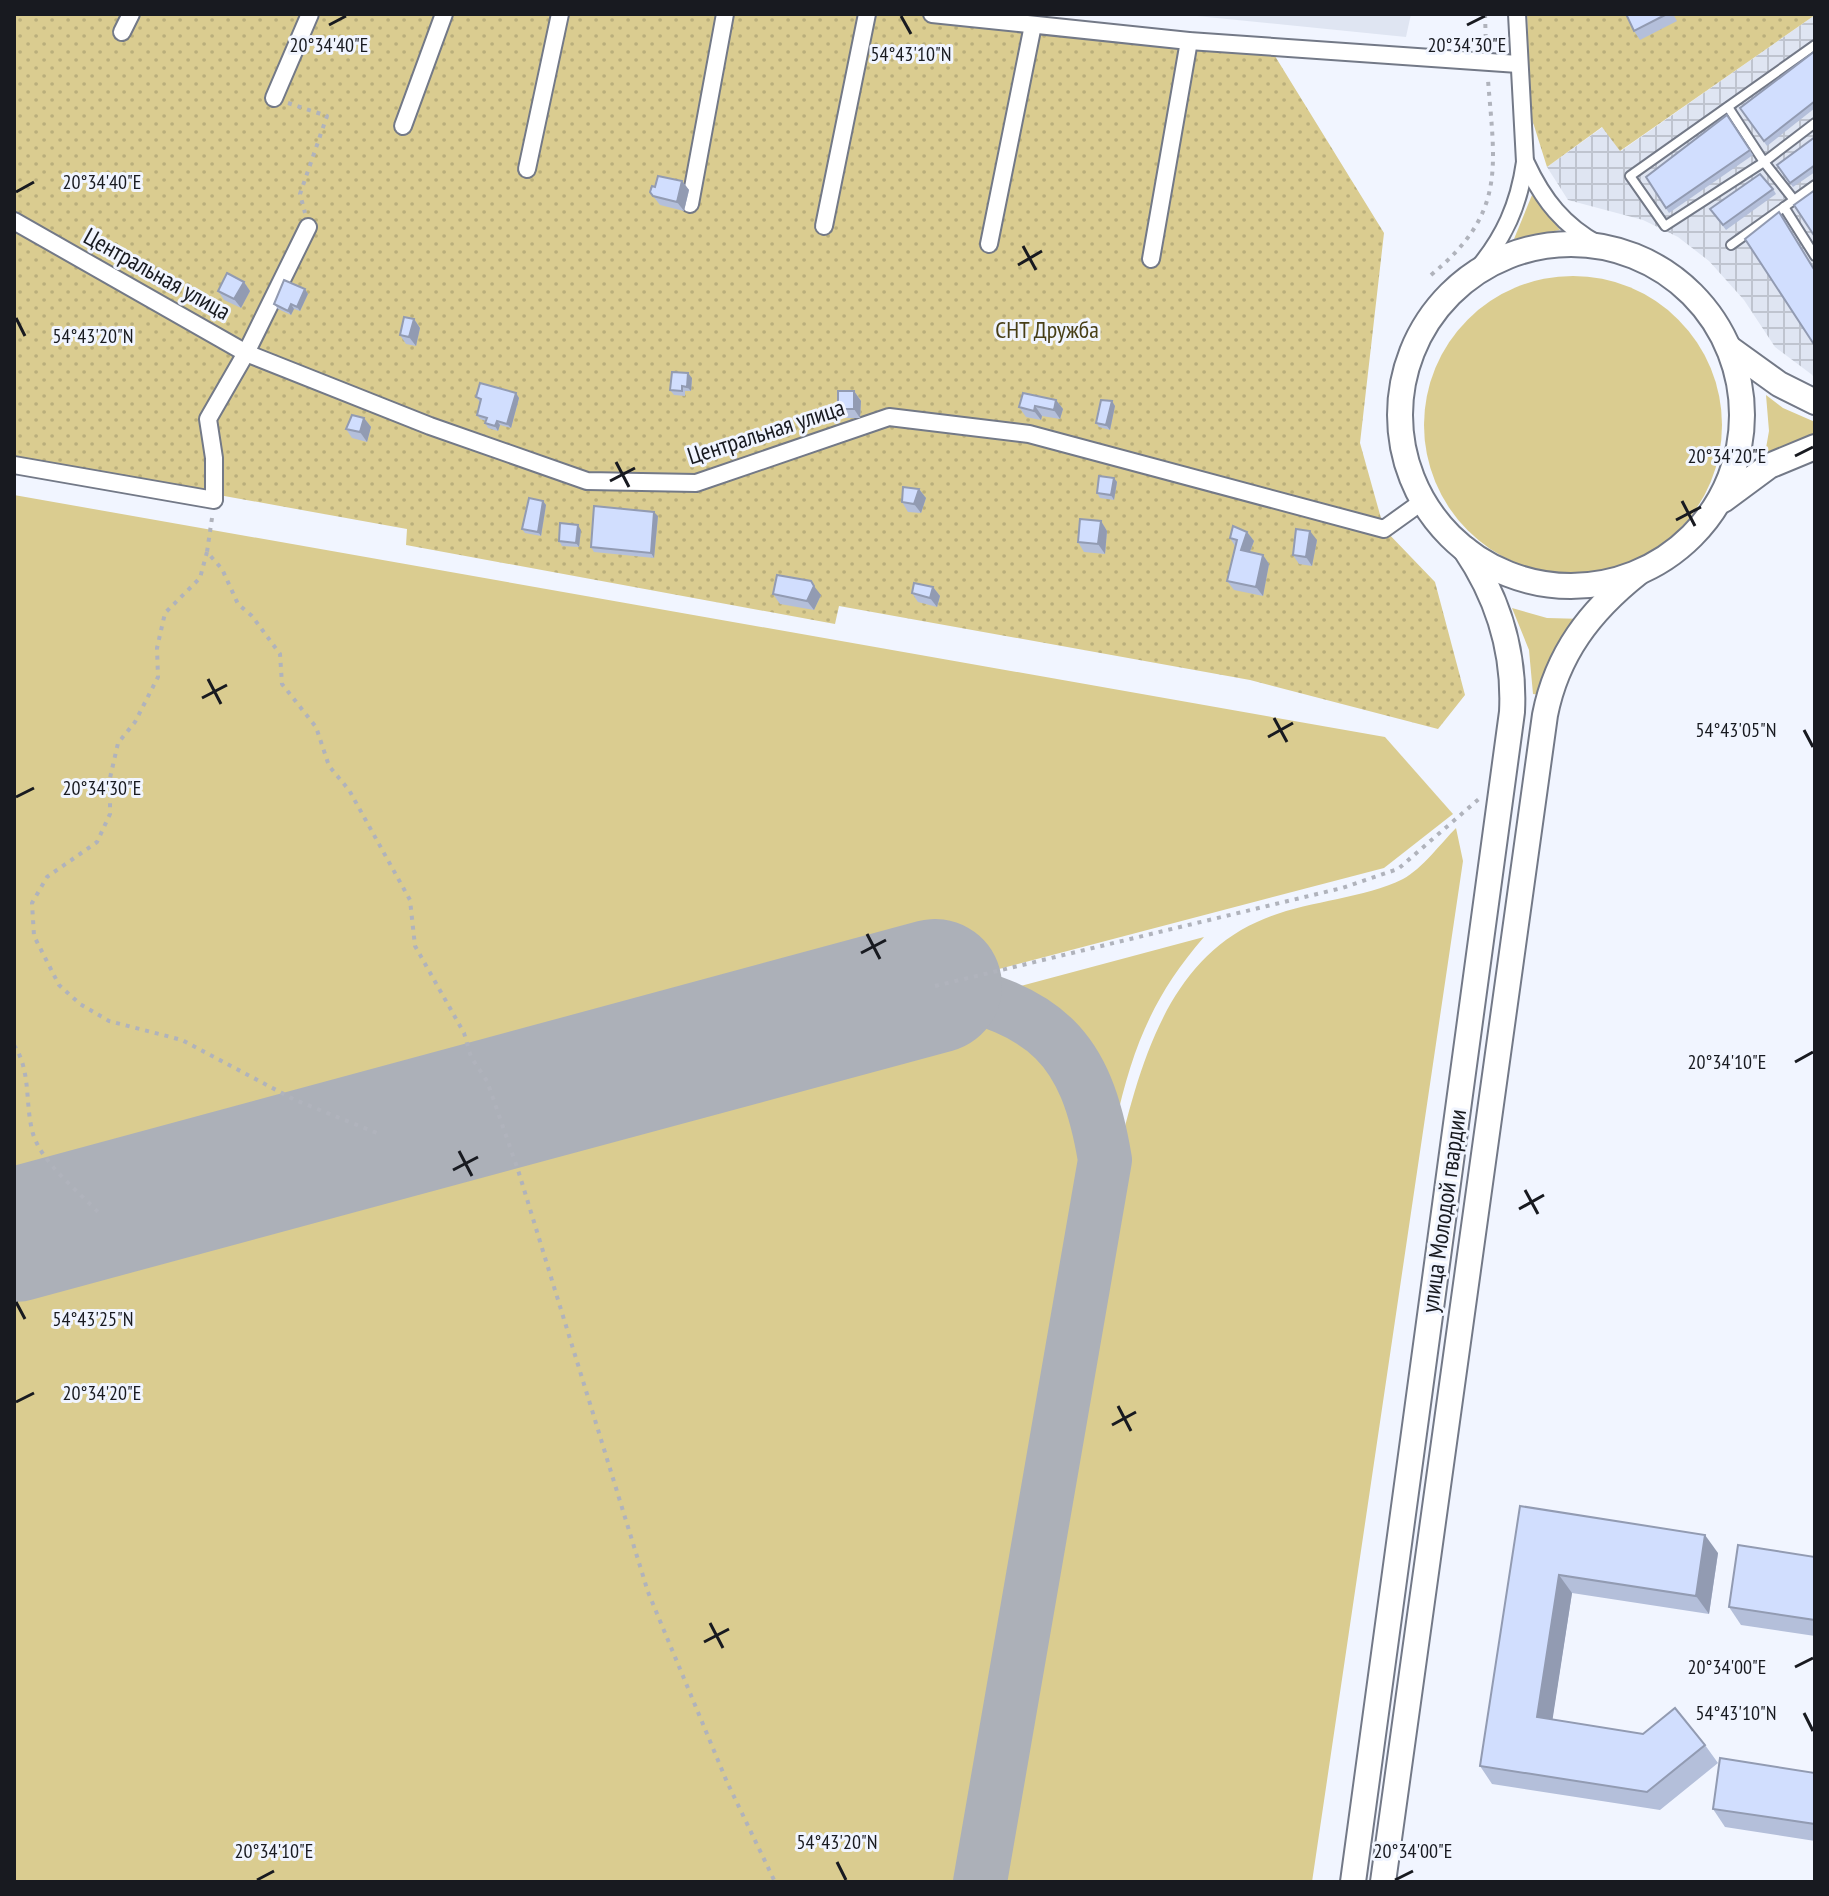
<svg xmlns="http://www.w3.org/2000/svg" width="1829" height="1896" font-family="'PT Sans Narrow',sans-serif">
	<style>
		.built { fill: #dfe5f2 }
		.industrial { fill: url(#industrial-grid) }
		.green { fill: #dacc90 }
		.garden { fill: url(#garden-dots) }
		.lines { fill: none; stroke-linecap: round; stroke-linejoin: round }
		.taxiway { stroke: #acb0b8; stroke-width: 54 }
		.runway { stroke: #acb0b8; stroke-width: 134 }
		.service-casing { stroke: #737987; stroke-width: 12 }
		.minor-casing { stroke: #737987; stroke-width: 20 }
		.primary-casing { stroke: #737987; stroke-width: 28 }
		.path { stroke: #b0b3bc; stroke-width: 4; stroke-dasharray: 4 6; stroke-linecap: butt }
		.service { stroke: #fff; stroke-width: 8 }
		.minor { stroke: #fff; stroke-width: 16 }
		.primary { stroke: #fff; stroke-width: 24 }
		.wall { fill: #b4bfda }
		.shaded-wall { fill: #929bb2 }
		.building { fill: #d1defe; stroke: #929bb2; stroke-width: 2 }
		.ticks { fill: none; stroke: #181a20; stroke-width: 3 }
		.labels { text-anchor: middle; stroke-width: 6; stroke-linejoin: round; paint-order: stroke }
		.street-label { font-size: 24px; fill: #181a20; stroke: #f1f5ff }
		.park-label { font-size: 24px; fill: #473e16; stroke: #f1f5ff }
		.ticks-label { font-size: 20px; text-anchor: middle; fill: #181a20; stroke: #f1f5ff; stroke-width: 6; stroke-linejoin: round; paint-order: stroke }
	</style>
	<defs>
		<pattern id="industrial-grid" width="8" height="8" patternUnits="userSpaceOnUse" patternTransform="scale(2)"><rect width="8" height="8" fill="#dfe5f2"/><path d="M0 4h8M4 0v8" fill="none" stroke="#bfc4cf"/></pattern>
		<pattern id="garden-dots" width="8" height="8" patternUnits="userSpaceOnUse" patternTransform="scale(2)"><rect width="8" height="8" fill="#dacc90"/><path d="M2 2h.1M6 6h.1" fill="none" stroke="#baaf7c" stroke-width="1.8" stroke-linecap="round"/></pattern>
	</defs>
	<rect width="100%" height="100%" fill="#f1f5ff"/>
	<polygon class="built" points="1177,14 1411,14 1406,37"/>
	<polygon class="industrial" points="1815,15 1815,377 1775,347 1744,300 1709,261 1678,237 1643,220 1568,200 1547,167 1603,127 1621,151"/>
	<g class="green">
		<polygon points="1532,195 1560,230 1514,239"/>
		<circle cx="1573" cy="425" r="149"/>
		<polygon points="1766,395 1783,408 1815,422 1815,441 1763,465 1769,431"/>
		<polygon points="14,495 1385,737 1453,814 1384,868 14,1227"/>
		<polygon points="1512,608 1547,618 1584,619 1542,695 1533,694 1529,650"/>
		<path d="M1456 828 1463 861 1312 1882H1003L1115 1167C1137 1076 1163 964 1257 922 1301 901 1360 900 1403 879 1422 869 1441 843 1456 828Z"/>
		<path d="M1204 937C1152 997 1132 1049 1115 1126 1091 1049 1076 1026 1002 991Z"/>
		<path d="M953 1008C964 1008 979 1005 990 1008 1049 1022 1081 1079 1093 1132L963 1882H14V1256L917 1013Z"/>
	</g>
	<g class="garden">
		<polygon points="14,14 1003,14 1270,48 1384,233 1360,443 1384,529 1435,582 1465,695 1438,729 1250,680 839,606 835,624 406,545 407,529 14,458"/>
		<polygon points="1527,14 1815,14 1815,15 1620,151 1602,127 1547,167 1531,116"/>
	</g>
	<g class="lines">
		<path class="taxiway" d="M935 986C1046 1011 1086 1045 1105 1160L980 1882"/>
		<polyline class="runway" points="14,1235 935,986"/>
		<defs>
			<g id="service">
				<polyline points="1728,107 1764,162 1815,123"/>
				<polyline points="1794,200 1764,162 1665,226 1630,176 1815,45"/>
				<polyline points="1784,207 1815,256"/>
				<polyline points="1731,245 1815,185"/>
			</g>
			<g id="minor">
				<polyline points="932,14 1189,41 1518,64"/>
				<polyline points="122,32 131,14"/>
				<polyline points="274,98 310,14"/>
				<polyline points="403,126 444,14"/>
				<path d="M1526 163C1543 200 1564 226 1599 245"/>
				<polyline points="527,169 560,14"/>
				<polyline points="690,204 725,14"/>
				<polyline points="14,221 246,353 430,426 587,481 696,483 889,417 1029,434 1384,529 1423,501"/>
				<polyline points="824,226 867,14"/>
				<polyline points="989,244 1033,25"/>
				<polyline points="1151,259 1189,41"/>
				<path d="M1476 271C1504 238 1519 205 1525 162L1517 14"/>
				<polyline points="14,465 214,500 214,458 208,419 246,353 308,227"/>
			</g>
			<g id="primary">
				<circle cx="1571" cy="415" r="171"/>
				<polyline points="1729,348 1779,384 1815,402"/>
				<polyline points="1723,500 1769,466 1815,447"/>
				<path d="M1353 1882 1512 712C1515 652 1499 599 1465 549"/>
				<path d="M1383 1882 1545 715C1557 654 1590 611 1638 573"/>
			</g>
		</defs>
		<use href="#service" class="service-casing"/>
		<use href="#minor" class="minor-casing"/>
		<use href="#primary" class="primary-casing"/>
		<g class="path">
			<polyline points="1485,14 1486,47"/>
			<polyline points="288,103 327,116 300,194 305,213"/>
			<path d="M1431 275C1506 213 1495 169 1488 80"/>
			<polyline points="212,518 207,552 222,569 238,604 252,616 280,654 282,684 316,727 329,766 349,790 410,900 415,946 464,1033 471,1057 487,1081 518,1170 648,1592 727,1782 775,1882"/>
			<polyline points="207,552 200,578 165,613 157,648 158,677 135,722 118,743 110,778 110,814 97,842 47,877 32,903 34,936 59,985 80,1004 109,1021 182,1040 295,1100 382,1135"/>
			<polyline points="935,986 1342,888 1398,869 1480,798"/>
			<path d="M14 1045C31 1071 25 1101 32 1130 39 1161 77 1190 98 1212"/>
		</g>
		<use href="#service" class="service"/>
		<use href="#minor" class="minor"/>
		<use href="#primary" class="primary"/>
	</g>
	<g class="wall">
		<polygon points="1626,14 1673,14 1677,21 1640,40 1634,31"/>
		<polygon points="1815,51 1815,108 1767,146 1740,108"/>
		<polygon points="1727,115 1753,155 1669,213 1646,177"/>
		<polygon points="1815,137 1815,172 1793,187 1777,165"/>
		<polygon points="682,181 689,190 684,211 660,205 650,192"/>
		<polygon points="1773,189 1776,194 1726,230 1710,209"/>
		<polygon points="244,282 250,291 241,308 224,300 218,291"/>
		<polygon points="305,289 308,294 300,311 294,309 291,315 278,309 274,304"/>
		<polygon points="414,319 420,328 416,346 406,344 400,335"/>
		<polygon points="692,378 691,391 685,391 685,396 674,395 670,390"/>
		<polygon points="854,391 861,401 860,418 844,418 838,409"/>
		<polygon points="516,393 519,398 511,428 500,425 498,431 488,428 485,423 486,421 480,419 477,415 480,402 476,397"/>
		<polygon points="1056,400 1063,409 1060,419 1042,416 1041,420 1026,417 1019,407"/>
		<polygon points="1112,401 1115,406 1110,430 1099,427 1096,423"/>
		<polygon points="364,418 371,427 367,442 352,438 346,429"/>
		<polygon points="1114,478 1117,482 1114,500 1100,498 1097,493"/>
		<polygon points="919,489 926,498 921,513 908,512 902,502"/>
		<polygon points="543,501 546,505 541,536 525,533 522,529"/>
		<polygon points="658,516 654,558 594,552 591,547"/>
		<polygon points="1101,521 1107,531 1105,554 1084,552 1078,542"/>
		<polygon points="581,530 579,547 562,546 559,541"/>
		<polygon points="1247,532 1254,541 1250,552 1263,555 1269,564 1263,596 1234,590 1227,581 1235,546 1230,538"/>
		<polygon points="1317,540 1312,566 1299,564 1293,555"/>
		<polygon points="933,587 940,596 937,607 918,602 912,593"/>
		<polygon points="773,594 821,595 814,610 780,604"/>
		<polygon points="1520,1506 1718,1553 1709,1614 1572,1593 1552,1720 1705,1745 1718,1763 1660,1810 1492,1784 1480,1766"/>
		<polygon points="1815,1557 1815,1636 1741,1625 1729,1607"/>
		<polygon points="1815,1773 1815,1841 1725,1827 1713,1809"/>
	</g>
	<g class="shaded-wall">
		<polygon points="682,181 689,190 684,211 677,202"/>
		<polygon points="244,282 250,291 241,308 234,299"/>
		<polygon points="305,289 308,294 300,311 297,307"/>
		<polygon points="291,304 294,309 291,315 288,311"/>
		<polygon points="414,319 420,328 416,346 409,337"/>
		<polygon points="688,373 692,378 691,391 687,387"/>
		<polygon points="854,391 861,401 860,418 854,409"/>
		<polygon points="516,393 519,398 511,428 507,424"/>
		<polygon points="1056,400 1063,409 1060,419 1054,410"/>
		<polygon points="1112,401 1115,406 1110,430 1106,425"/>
		<polygon points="1035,406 1042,416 1041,420 1034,411"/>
		<polygon points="364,418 371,427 367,442 360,432"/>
		<polygon points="497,421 500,425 498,431 495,426"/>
		<polygon points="1114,478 1117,482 1114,500 1111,495"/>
		<polygon points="919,489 926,498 921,513 914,504"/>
		<polygon points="543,501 546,505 541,536 538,532"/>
		<polygon points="654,512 658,516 654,558 651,553"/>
		<polygon points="1101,521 1107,531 1105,554 1098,544"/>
		<polygon points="578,525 581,530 579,547 576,543"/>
		<polygon points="1310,531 1317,540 1312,566 1306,557"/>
		<polygon points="1247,532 1254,541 1247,559 1241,550"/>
		<polygon points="1263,555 1269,564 1263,596 1256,587"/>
		<polygon points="814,586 821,595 814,610 807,601"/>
		<polygon points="933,587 940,596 937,607 930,598"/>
		<polygon points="1705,1535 1718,1553 1709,1614 1696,1596"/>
		<polygon points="1559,1575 1572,1593 1550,1736 1537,1717"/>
	</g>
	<g class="building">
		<polygon points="1626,14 1667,14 1634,31"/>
		<polygon points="1815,51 1815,101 1764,141 1740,108"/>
		<polygon points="1727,115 1750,150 1666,208 1646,177"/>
		<polygon points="1815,137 1815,165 1790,183 1777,165"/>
		<polygon points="1760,174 1773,189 1723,225 1710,209"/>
		<polygon points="658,176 682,181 677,202 653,196 650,192 652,186 655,187"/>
		<polygon points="1815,190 1815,237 1794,205"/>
		<polygon points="1779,212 1815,271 1815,346 1745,239"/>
		<polygon points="227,273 244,282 234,299 218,291"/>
		<polygon points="284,280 305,289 297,307 291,304 288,311 274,304"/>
		<polygon points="404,317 414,319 409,337 400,335"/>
		<polygon points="672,372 688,373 687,387 682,386 682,391 670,390"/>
		<polygon points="480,383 516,393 507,424 497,421 495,426 485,423 487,418 477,415 481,399 476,397"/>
		<rect x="838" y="391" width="16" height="18"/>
		<polygon points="1023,393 1056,400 1054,410 1035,406 1034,411 1019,407"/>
		<polygon points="1101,400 1112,401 1106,425 1096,423"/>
		<polygon points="352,415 364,418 360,432 346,429"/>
		<polygon points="1099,476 1114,478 1111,495 1097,493"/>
		<polygon points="903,487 919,489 914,504 902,502"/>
		<polygon points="529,498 543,501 538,532 522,529"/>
		<polygon points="594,506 654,512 651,553 591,547"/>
		<polygon points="1080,519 1101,521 1098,544 1078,542"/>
		<polygon points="560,523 578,525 576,543 559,541"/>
		<polygon points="1233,526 1247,532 1241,550 1263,555 1256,587 1227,581 1237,540 1230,538"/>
		<polygon points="1296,529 1310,531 1306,557 1293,555"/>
		<polygon points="777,575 811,581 814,586 807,601 773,594"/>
		<polygon points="914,583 933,587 930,598 912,593"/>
		<polygon points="1520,1506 1705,1535 1696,1596 1559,1575 1537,1717 1643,1734 1675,1708 1705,1745 1647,1792 1480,1766"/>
		<polygon points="1738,1545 1815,1557 1815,1620 1729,1607"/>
		<polygon points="1720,1758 1815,1773 1815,1824 1713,1809"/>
	</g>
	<path class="ticks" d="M901 16 911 34M329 25 346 16M1467 25 1485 16M16 192 34 182M1023 246 1036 270M1018 265 1042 251M16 318 25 336M1795 456 1813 447M616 462 629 487M610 481 635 468M1682 501 1695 526M1676 520 1701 507M208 679 221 704M202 698 227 685M1274 718 1287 742M1804 730 1813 747M1268 737 1293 723M16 797 34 788M867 934 880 959M861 953 886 940M1795 1062 1813 1052M459 1151 472 1176M453 1170 478 1157M1525 1190 1538 1214M1519 1209 1544 1195M16 1302 25 1319M16 1402 34 1393M1118 1406 1131 1431M1112 1425 1136 1412M710 1623 723 1648M704 1642 729 1629M1795 1667 1813 1658M1804 1713 1813 1731M837 1862 846 1880M257 1880 274 1871M1395 1880 1413 1871"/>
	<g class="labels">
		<g class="street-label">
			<text transform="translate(157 274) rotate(29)" y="8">Центральная улица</text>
			<text transform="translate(766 432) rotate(-18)" y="8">Центральная улица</text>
			<text transform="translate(1444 1211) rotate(-82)" y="8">улица Молодой гвардии</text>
		</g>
		<g class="park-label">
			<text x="1047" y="338">СНТ Дружба</text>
		</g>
	</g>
	<g class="ticks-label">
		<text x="329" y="52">20°34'40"E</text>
		<text x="1467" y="52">20°34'30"E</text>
		<text x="911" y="61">54°43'10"N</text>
		<text x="102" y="189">20°34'40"E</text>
		<text x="93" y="343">54°43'20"N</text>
		<text x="1727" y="463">20°34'20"E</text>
		<text x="1736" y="737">54°43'05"N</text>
		<text x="102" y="795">20°34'30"E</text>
		<text x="1727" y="1069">20°34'10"E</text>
		<text x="93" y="1326">54°43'25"N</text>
		<text x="102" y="1400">20°34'20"E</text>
		<text x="1727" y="1674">20°34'00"E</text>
		<text x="1736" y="1720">54°43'10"N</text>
		<text x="837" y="1849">54°43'20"N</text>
		<text x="274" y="1858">20°34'10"E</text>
		<text x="1413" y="1858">20°34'00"E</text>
	</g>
	<rect width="1829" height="1896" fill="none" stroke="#181a20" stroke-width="32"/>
</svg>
